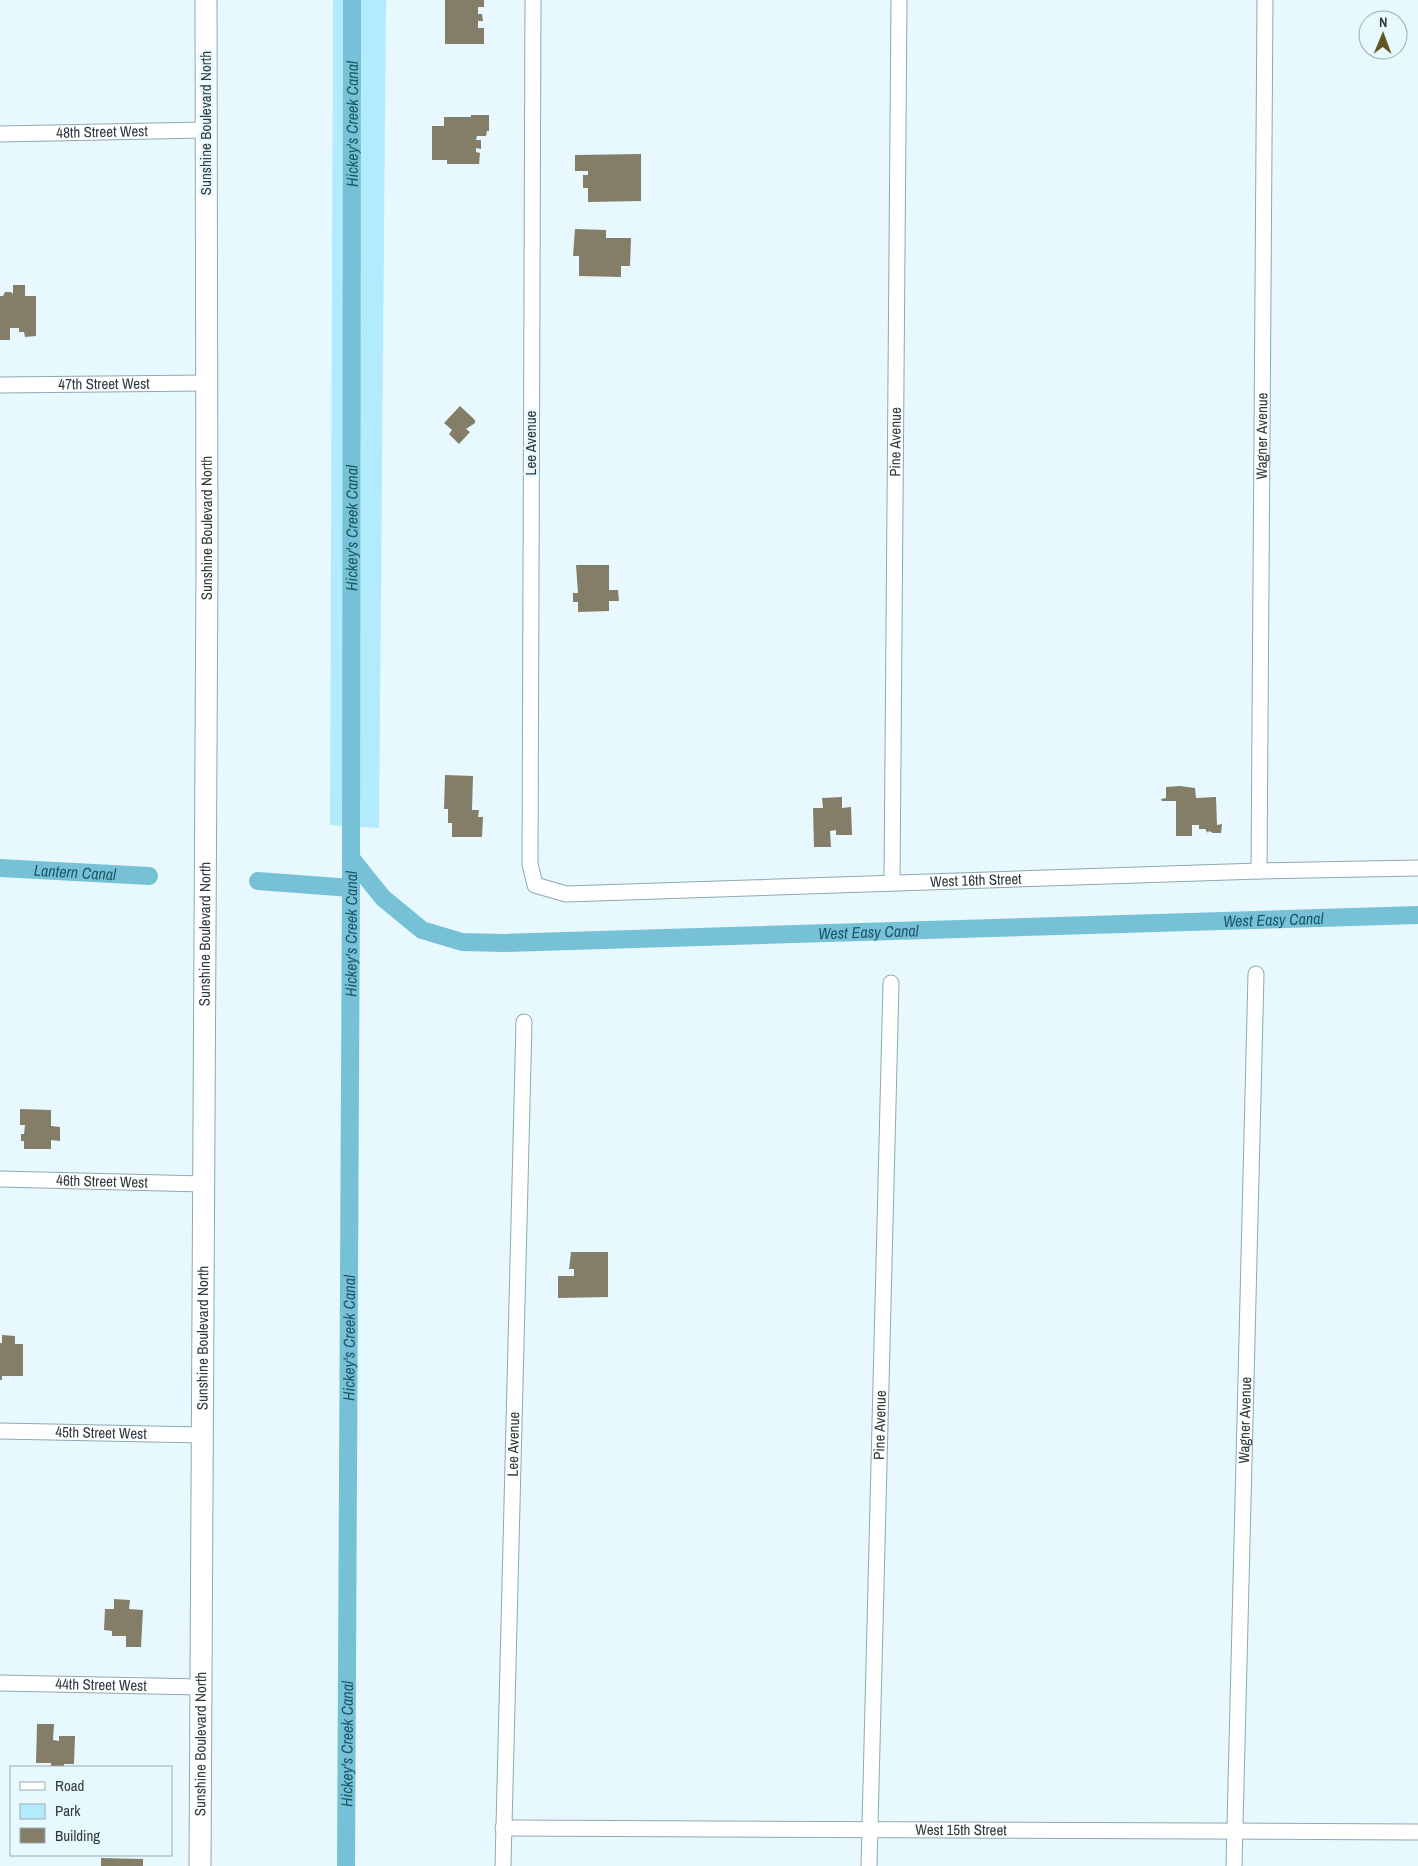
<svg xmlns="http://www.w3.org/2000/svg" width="1418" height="1866" font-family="'Archivo Narrow',sans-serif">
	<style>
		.green { fill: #b1ebfd }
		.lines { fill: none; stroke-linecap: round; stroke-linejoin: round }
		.canal { stroke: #77c1d7; stroke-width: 18 }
		.building { fill: #847e68 }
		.street-casing { stroke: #8da9b2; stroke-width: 17 }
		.secondary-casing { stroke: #8da9b2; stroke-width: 23 }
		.street { stroke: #fff; stroke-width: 15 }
		.secondary { stroke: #fff; stroke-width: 21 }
		.labels { text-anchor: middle; stroke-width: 5; stroke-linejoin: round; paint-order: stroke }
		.street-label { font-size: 15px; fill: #2f3b3f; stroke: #e7f9fe }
		.water-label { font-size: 16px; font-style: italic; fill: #1b5868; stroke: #e7f9fe }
	</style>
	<rect width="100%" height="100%" fill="#e7f9fe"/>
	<polygon class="green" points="333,0 386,0 379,828 330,825"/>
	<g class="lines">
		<g class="canal">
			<path id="s1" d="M351 858 383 898 422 930 462 942 504 943 1418 915"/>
			<path id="s2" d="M0 868 149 876"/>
			<polyline points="258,881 351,888"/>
			<path id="s3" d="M346 1866 351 888 352 0"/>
		</g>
	</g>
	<g class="building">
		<polygon points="445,0 484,0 484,7 478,7 478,14 482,14 483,21 478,21 478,28 484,28 484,44 445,44"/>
		<polygon points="471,115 489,115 489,131 487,131 486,136 477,136 476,140 481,140 481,149 476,148 476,152 480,153 479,164 447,164 447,160 432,160 432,126 444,126 444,117 471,117"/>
		<polygon points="641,154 641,201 588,202 588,188 583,188 583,175 588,175 588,171 575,171 575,155"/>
		<polygon points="575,229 606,230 606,238 631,238 630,266 621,266 621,277 579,276 579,256 573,256"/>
		<polygon points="13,285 25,285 25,296 36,296 36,336 25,337 24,332 19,332 19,328 10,328 10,340 0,340 0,296 3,296 5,292 11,292 13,294"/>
		<polygon points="460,406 475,420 475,423 466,429 470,432 459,444 449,434 452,430 444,423"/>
		<polygon points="576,565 609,565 609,590 618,590 619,601 609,601 609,611 578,612 578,602 573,602 573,593 578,593"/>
		<polygon points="445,775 473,776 472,810 479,810 478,817 483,817 482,837 452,837 452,823 448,823 448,809 444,809"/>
		<polygon points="1180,786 1195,788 1196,798 1216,797 1217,825 1222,824 1221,833 1213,833 1209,831 1208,833 1205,829 1199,829 1199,825 1192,825 1192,836 1176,836 1176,801 1162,801 1161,799 1166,798 1166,787"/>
		<polygon points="842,797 842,808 851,807 852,835 836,835 836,830 830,831 831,847 814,847 813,808 823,808 822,798"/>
		<polygon points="20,1109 51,1110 51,1126 60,1127 60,1141 51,1140 51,1149 24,1149 24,1141 21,1141 21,1134 24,1134 25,1125 20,1125"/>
		<polygon points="571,1252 608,1252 608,1297 558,1298 558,1276 574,1276 574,1269 569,1269"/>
		<polygon points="2,1335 15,1336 15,1344 23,1344 23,1376 2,1376 2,1380 0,1380 0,1343 2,1343"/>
		<polygon points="114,1599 130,1600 129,1609 143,1610 141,1647 126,1647 126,1636 112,1636 112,1631 104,1630 105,1609 114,1609"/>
		<polygon points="37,1724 54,1724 53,1740 59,1741 59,1736 75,1736 74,1764 64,1764 64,1767 51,1767 51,1763 36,1763"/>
		<polygon points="101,1858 143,1859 143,1866 101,1866"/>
	</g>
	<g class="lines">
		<defs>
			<g id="street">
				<path id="s4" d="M533 0 530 864 535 885 566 894 1259 871 1418 868"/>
				<path id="s5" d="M0 134 206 130"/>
				<path id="s6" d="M0 385 206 383"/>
				<path id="s7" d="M1259 871 1265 0"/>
				<path id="s8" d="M892 883 899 0"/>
				<path id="s9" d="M0 1179 204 1184"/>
				<path id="s10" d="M0 1431 203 1435"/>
				<path id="s11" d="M0 1683 202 1687"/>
				<path id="s12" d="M503 1828 1418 1832"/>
				<path id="s13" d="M503 1866 524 1022"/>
				<path id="s14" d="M869 1866 891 983"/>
				<path id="s15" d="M1234 1866 1256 974"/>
			</g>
			<g id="secondary">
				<path id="s16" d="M200 1866 207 564 206 0"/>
			</g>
		</defs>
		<use href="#street" class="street-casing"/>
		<use href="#secondary" class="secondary-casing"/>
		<use href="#street" class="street"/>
		<use href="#secondary" class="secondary"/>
	</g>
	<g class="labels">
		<g class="street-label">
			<text transform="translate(206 123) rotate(-90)" y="5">Sunshine Boulevard North</text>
			<text dy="5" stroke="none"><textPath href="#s5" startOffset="102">48th Street West</textPath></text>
			<text dy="5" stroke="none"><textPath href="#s6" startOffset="104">47th Street West</textPath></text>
			<text dy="5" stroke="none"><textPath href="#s7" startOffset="435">Wagner Avenue</textPath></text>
			<text dy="5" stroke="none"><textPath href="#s8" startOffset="441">Pine Avenue</textPath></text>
			<text transform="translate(531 443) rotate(-90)" y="5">Lee Avenue</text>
			<text dy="5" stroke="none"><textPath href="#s16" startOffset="1338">Sunshine Boulevard North</textPath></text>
			<text dy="5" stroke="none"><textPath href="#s4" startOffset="1328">West 16th Street</textPath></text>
			<text dy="5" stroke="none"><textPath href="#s16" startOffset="932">Sunshine Boulevard North</textPath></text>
			<text dy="5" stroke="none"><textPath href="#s9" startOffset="102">46th Street West</textPath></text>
			<text dy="5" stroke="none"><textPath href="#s16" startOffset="528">Sunshine Boulevard North</textPath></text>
			<text dy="5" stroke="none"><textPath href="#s15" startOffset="446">Wagner Avenue</textPath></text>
			<text dy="5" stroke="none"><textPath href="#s14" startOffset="441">Pine Avenue</textPath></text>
			<text dy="5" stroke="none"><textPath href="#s10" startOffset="101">45th Street West</textPath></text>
			<text dy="5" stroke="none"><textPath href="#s13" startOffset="422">Lee Avenue</textPath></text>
			<text dy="5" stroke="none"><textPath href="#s11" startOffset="101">44th Street West</textPath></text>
			<text dy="5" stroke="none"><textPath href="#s16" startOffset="122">Sunshine Boulevard North</textPath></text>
			<text dy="5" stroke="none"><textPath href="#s12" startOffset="458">West 15th Street</textPath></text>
		</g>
		<g class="water-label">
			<text dy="6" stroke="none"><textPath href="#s3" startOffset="1742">Hickey's Creek Canal</textPath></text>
			<text dy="6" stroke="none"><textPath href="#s3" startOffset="1338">Hickey's Creek Canal</textPath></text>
			<text dy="6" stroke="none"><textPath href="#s2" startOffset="75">Lantern Canal</textPath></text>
			<text dy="6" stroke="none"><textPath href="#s1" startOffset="955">West Easy Canal</textPath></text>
			<text dy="6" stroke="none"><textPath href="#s1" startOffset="550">West Easy Canal</textPath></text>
			<text dy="6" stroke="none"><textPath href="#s3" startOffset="932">Hickey's Creek Canal</textPath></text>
			<text dy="6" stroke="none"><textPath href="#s3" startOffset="528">Hickey's Creek Canal</textPath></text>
			<text dy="6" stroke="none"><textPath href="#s3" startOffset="122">Hickey's Creek Canal</textPath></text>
		</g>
	</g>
	<rect x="10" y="1766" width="162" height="90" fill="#e7f9fe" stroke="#9dadb2"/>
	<rect x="20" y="1782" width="25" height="8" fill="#ffffff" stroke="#9dadb2"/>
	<text x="55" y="1791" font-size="15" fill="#2f3b3f">Road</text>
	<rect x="20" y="1804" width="25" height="15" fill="#b1ebfd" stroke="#9dadb2"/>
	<text x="55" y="1816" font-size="15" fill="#2f3b3f">Park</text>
	<rect x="20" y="1828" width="25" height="15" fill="#847e68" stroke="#9dadb2"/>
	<text x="55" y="1841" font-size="15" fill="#2f3b3f">Building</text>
	<g transform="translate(1383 35) rotate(1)"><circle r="24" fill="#e7f9fe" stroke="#9dadb2"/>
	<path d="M0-4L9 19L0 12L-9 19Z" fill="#645723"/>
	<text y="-8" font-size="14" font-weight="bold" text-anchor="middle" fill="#2f3b3f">N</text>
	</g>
</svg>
